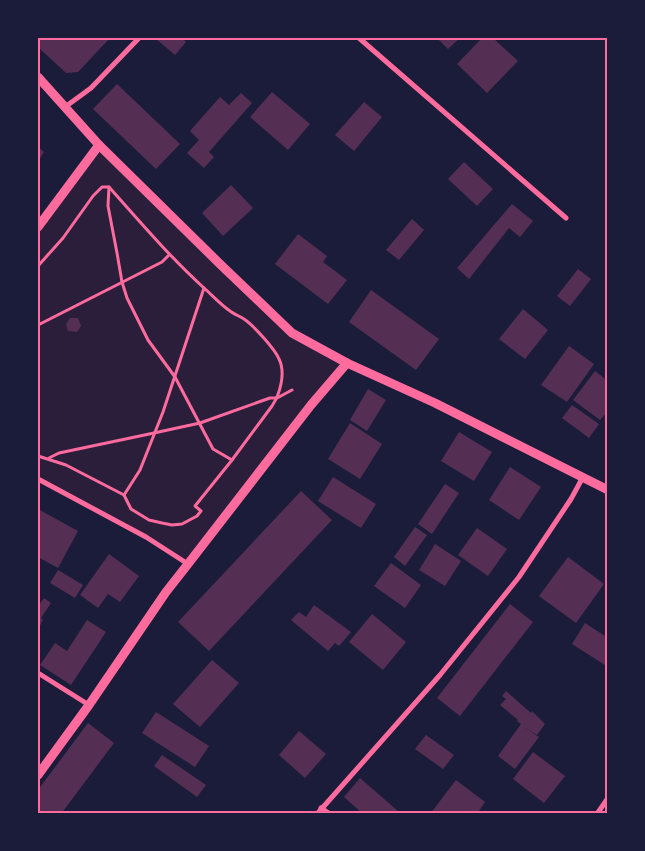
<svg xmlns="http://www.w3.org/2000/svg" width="645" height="851" font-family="'PT Sans Narrow',sans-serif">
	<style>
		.green { fill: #2a1e3b }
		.building { fill: #542f53 }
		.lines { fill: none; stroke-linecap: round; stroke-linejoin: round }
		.path { stroke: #ff6b9d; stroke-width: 3 }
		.minor { stroke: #ff6b9d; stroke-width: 5 }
		.tertiary { stroke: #ff6b9d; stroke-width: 9 }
		.neatline { fill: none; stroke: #ff6b9d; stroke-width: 2 }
	</style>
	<rect width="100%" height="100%" fill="#1b1b3a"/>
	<polygon class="green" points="99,145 292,333 347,363 188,564 155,543 38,479 38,227"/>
	<g class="building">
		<polygon points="38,38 110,38 78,72 66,73 38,47"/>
		<polygon points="155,38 182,38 186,42 175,55"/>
		<polygon points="437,38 460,38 448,49"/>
		<polygon points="482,38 493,38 518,61 487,93 457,64"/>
		<polygon points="117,84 180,144 156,169 93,109"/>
		<polygon points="272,92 310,124 288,150 250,117"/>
		<polygon points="241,93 252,103 209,152 214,157 204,168 187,153 199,140 190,131 220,97 229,105"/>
		<polygon points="364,102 382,117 354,151 335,135"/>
		<polygon points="38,147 44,152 38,162"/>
		<polygon points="464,162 493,189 477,206 448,179"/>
		<polygon points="231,185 253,208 223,236 202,213"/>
		<polygon points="512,204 533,221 520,237 509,228 469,279 457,268"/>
		<polygon points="412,219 424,230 399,260 386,250"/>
		<polygon points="298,234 327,256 323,262 347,280 328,304 275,264"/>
		<polygon points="578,269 591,279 570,306 557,296"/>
		<polygon points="371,290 439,339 416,370 349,322"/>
		<polygon points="523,309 548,330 525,359 499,339"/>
		<polygon points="70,318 78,318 81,326 77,332 68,331 66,324"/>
		<polygon points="569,346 594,364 567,402 541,385"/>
		<polygon points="595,371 608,381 608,411 600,420 573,400"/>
		<polygon points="368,389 386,400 367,431 350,420"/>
		<polygon points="572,405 599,424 589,438 562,418"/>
		<polygon points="350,423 382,444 360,479 328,459"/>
		<polygon points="459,432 492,452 474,481 441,461"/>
		<polygon points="510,467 541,487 519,520 489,500"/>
		<polygon points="333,477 376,504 361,528 318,501"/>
		<polygon points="445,484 459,493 432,534 418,524"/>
		<polygon points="301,491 332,520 209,651 178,622"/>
		<polygon points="38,509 78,531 58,568 38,557"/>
		<polygon points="415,527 427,535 405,566 394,557"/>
		<polygon points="477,528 507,549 488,576 458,555"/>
		<polygon points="435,544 461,561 445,586 419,570"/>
		<polygon points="109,554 139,576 120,602 108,594 98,608 80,595"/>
		<polygon points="568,557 604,584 576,623 539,596"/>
		<polygon points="391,563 421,585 405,608 374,586"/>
		<polygon points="58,570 83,585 75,598 50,583"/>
		<polygon points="44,598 51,603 41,618 43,620 38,629 38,606"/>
		<polygon points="510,604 533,622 460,716 437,698"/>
		<polygon points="314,605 351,632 339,646 335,643 328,651 291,620 299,612 306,617"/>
		<polygon points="372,614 406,642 383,670 349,642"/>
		<polygon points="87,620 106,632 71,685 40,665 55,643 67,651"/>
		<polygon points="585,623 608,638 608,667 572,644"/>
		<polygon points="212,660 239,683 200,727 173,704"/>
		<polygon points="506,691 531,713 532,711 545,724 537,735 524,727 539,737 515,769 498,756 521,724 517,721 518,720 500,705 506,699 502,696"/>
		<polygon points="156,712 209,746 195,767 142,733"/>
		<polygon points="88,723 114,743 61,814 38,814 38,790"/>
		<polygon points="299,731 326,754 305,778 279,755"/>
		<polygon points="426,735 454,755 443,769 415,749"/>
		<polygon points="533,752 565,776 544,803 513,779"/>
		<polygon points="162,755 206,785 197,797 154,766"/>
		<polygon points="360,778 399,812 398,814 363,814 344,797"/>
		<polygon points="456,780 485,802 477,814 430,814"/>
	</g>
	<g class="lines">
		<g class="path">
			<polyline points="109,187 108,206 117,253 122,282 127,298 148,340 175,377 213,449 232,460"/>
			<path d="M38 266 63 238 93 196 102 187H109C140 222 170 257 204 288 213 296 221 305 230 311 234 314 239 316 244 319 253 325 275 349 279 359 286 373 280 394 272 406L232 460 195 506 201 511 197 516 182 524 172 525 162 523 149 520 131 509 124 495 66 465 38 456"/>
			<polyline points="38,325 162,262 169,255"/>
			<polyline points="49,458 59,453 154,433 200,423 270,398 277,398 292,390"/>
			<polyline points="124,495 140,470 163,412 204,288"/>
		</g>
		<g class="minor">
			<polyline points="359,38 566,218"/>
			<polyline points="65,107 91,88 139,38"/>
			<polyline points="38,479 146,537 188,564"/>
			<polyline points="38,673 89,705"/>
			<polyline points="321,808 330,814"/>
			<polyline points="317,814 440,675 519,577 571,499 583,477"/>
			<polyline points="597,814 608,798"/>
		</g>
		<g class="tertiary">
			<polyline points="38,77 99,145 221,265 292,333 347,363 435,403 608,490"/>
			<polyline points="38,227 99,145"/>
			<polyline points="38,775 89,705 166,592 188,564 311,405 347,363"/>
		</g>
	</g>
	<rect width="645" height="851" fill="none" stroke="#1b1b3a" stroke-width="78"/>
	<rect x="39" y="39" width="567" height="773" class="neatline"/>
</svg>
